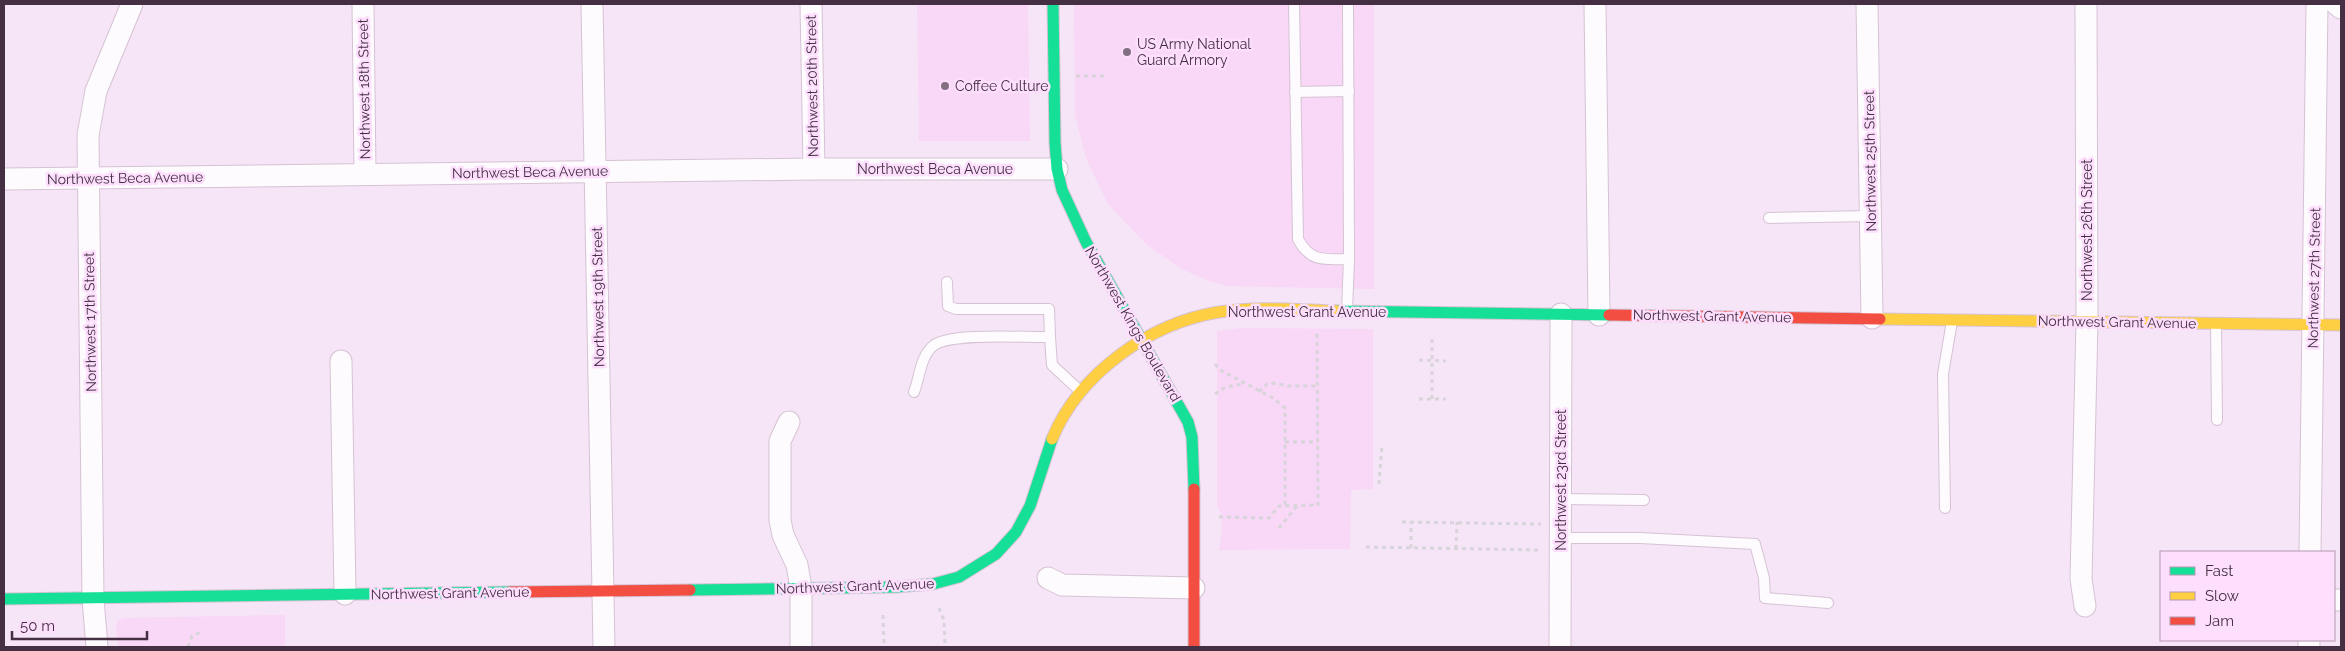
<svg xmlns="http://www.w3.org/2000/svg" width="2345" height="651" font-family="Raleway,sans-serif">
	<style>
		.built { fill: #f8d7f7 }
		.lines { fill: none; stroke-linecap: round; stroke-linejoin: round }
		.lane-casing { stroke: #d5c3d4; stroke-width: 12 }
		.street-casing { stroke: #d5c3d4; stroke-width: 23 }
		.fast-casing { stroke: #d5c3d4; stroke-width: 13 }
		.slow-casing { stroke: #d5c3d4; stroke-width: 13 }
		.jam-casing { stroke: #d5c3d4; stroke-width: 13 }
		.path { stroke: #d9d4d9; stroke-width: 3; stroke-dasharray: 4 4; stroke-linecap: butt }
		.lane { stroke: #fefbfe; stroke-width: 10 }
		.street { stroke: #fefbfe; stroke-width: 21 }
		.fast { stroke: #16e098; stroke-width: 11 }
		.slow { stroke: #ffcf43; stroke-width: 11 }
		.jam { stroke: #f24e42; stroke-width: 11 }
		.poi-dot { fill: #826f82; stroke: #fddefc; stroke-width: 2 }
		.labels { text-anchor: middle; stroke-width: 5; stroke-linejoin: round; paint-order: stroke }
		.poi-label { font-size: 14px; fill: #442f43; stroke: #fddefc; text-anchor: start }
		.street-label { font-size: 14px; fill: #442f43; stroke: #fddefc }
	</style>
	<rect width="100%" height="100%" fill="#f6e5f6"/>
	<g class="built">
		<polygon points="917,4 1028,4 1030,141 919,141"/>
		<polygon points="1074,4 1374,4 1374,289 1227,286 1209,281 1182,269 1147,245 1108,204 1086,158 1075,116"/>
		<polygon points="1242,328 1373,329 1373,489 1351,490 1350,549 1219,550 1222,533 1221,513 1217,506 1217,331"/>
		<polygon points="285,615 285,647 118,647 116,627 118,621 123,618"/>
	</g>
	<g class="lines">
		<defs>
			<g id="lane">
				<path d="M1294 4 1298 239C1311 263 1324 259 1349 259"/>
				<polyline points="1295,92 1349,91"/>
				<polyline points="1769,218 1871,216"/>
				<polyline points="947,282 948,306 956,309 1049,309 1050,337"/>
				<polyline points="1347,310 1349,259 1348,4"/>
				<polyline points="2216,324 2217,420"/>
				<path d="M914 392C920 377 920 357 933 346 948 333 1017 337 1039 337H1050L1052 365 1080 391"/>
				<polyline points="1561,499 1644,500"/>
				<polyline points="1945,508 1943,374 1952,321"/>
				<polyline points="1561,538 1640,538 1755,544 1764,578 1765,598 1828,603"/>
			</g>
			<g id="street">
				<polyline points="363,4 365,174"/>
				<polyline points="592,4 604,647"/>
				<polyline points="811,4 814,169"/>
				<polyline points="1595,4 1599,315"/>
				<polyline points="1867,4 1872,318"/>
				<polyline points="2336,4 2341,8"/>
				<polyline points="4,179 814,169 1057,169"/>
				<polyline points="341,361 345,594"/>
				<polyline points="789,422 780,441 780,520 783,535 797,565 801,588 801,647"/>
				<polyline points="2310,552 2317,4"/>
				<polyline points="1048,578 1062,585 1194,588"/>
				<polyline points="2334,600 2341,600"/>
				<polyline points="2085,606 2081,579 2087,322 2086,4"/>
				<polyline points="97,647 93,599 88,135 96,91 132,4"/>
				<polyline points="1560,647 1561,314"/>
				<polyline points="2309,647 2309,640"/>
			</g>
			<g id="fast">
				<polyline points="1053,4 1055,143 1057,169 1062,190 1086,242 1188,422 1192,437 1194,489"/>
				<polyline points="1337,311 1609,315"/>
				<polyline points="690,590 896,587 933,584 959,577 996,554 1016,532 1030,506 1052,439"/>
				<polyline points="4,599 510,592"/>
			</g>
			<g id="slow">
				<polyline points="1880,319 2341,325"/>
				<path d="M1052 439C1079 374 1149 323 1219 312 1258 306 1298 310 1337 311"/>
			</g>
			<g id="jam">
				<polyline points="1609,315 1880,319"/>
				<polyline points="510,592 690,590"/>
				<polyline points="1194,647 1194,489"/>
			</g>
		</defs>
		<use href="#lane" class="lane-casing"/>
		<use href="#street" class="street-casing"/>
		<use href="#fast" class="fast-casing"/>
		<use href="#slow" class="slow-casing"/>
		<use href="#jam" class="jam-casing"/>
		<g class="path">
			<polyline points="1076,76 1106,76"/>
			<polyline points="1419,360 1446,361"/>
			<polyline points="1215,364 1220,370 1273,398 1285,408 1285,506"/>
			<polyline points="1259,392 1267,384 1273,383 1288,386 1318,386"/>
			<polyline points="1215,394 1226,387 1242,384"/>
			<polyline points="1419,399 1446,399"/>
			<polyline points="1432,399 1432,335"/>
			<polyline points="1285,442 1318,442"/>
			<polyline points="1379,484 1382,445"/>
			<polyline points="1219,517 1269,518 1279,506 1318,505 1317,331"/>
			<polyline points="1402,522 1541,524"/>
			<polyline points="1279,528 1297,506"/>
			<polyline points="1366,547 1541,550"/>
			<polyline points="1411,548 1411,522"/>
			<polyline points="1456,549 1457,522"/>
			<polyline points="939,608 944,620 945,647"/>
			<polyline points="883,615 884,647"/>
			<polyline points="188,647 192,636 203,631"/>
		</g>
		<use href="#lane" class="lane"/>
		<use href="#street" class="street"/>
		<use href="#fast" class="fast"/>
		<use href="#slow" class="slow"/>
		<use href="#jam" class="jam"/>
	</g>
	<g class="poi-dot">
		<circle cx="1127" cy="52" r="5"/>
		<circle cx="945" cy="86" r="5"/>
	</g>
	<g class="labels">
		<g class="poi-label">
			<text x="1137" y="49">US Army National<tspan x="1137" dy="16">Guard Armory</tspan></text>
			<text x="955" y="91">Coffee Culture</text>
		</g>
		<g class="street-label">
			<text transform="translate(812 86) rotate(-91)" y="5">Northwest 20th Street</text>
			<text transform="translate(364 89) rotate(-91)" y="5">Northwest 18th Street</text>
			<text transform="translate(1870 161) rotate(-91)" y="5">Northwest 25th Street</text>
			<text x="935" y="174">Northwest Beca Avenue</text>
			<text transform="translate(530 172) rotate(-1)" y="5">Northwest Beca Avenue</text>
			<text transform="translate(125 178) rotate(-1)" y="5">Northwest Beca Avenue</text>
			<text transform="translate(2087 230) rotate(-90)" y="5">Northwest 26th Street</text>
			<text transform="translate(2314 278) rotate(-89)" y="5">Northwest 27th Street</text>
			<text transform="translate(598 297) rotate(-91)" y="5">Northwest 19th Street</text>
			<text x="1307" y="317">Northwest Grant Avenue</text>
			<text transform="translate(1712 316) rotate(1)" y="5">Northwest Grant Avenue</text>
			<text transform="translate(90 322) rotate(-91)" y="5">Northwest 17th Street</text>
			<text transform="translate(2117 322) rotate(1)" y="5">Northwest Grant Avenue</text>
			<text transform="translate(1133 324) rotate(60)" y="5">Northwest Kings Boulevard</text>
			<text transform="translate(1561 480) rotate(-90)" y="5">Northwest 23rd Street</text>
			<text transform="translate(855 586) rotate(-2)" y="5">Northwest Grant Avenue</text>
			<text transform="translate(450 593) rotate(-1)" y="5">Northwest Grant Avenue</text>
		</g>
	</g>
	<rect width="2345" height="651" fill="none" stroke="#442f43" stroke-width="10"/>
	<rect x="2160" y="551" width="175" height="90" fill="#fddefc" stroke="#b398b2"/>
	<rect x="2170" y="567" width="25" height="8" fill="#16e098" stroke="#b398b2"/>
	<text x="2205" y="576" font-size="15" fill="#442f43">Fast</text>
	<rect x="2170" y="592" width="25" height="8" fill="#ffcf43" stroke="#b398b2"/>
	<text x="2205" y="601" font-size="15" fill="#442f43">Slow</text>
	<rect x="2170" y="617" width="25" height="8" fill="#f24e42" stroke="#b398b2"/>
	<text x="2205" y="626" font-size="15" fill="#442f43">Jam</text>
	<path d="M12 631v8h135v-8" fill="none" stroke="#442f43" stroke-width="2.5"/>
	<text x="20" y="631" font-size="15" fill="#442f43" stroke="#fddefc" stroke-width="4" paint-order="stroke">50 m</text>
</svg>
